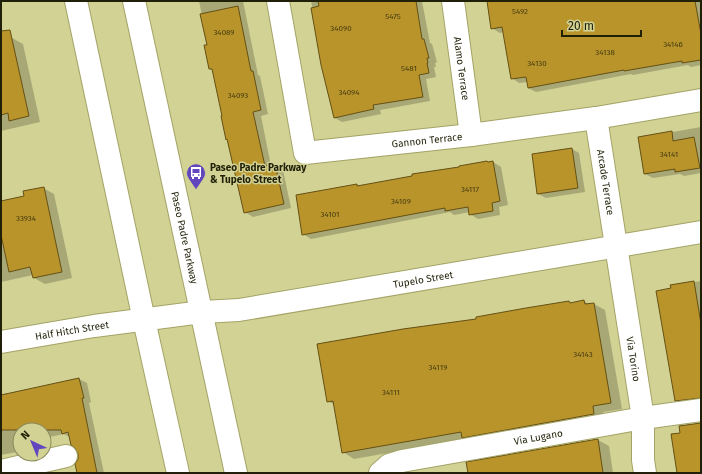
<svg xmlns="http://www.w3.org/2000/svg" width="702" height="474" font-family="'Fira Sans',sans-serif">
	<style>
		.shadow { fill: #0003 }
		.building { fill: #b9942b; stroke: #655014 }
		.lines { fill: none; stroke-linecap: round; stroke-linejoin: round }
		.minor-casing { stroke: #a3a367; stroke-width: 24 }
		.major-casing { stroke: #a3a367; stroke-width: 24 }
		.minor { stroke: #fff; stroke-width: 22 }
		.major { stroke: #fff; stroke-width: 22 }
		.labels { text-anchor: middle; stroke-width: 3; stroke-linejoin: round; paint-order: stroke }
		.number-label { font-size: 8px; fill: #463c10 }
		.street-label { font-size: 10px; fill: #201f07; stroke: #d1d294 }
		.poi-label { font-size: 10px; font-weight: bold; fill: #201f07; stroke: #d1d294; text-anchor: start }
	</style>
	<rect width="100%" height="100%" fill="#d1d294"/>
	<g class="shadow">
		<polygon points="199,1 243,1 258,75 260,76 268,114 261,116 271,166 275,165 283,170 291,208 253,217 245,212 214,71 210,69 208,45"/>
		<polygon points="311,1 422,1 430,43 432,44 437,62 435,63 436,67 434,67 436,77 426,79 430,101 380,110 381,114 342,122 335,118"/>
		<polygon points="488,1 701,1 701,65 691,67 688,65 633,75 631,74 536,92 528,88 528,82 519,83 512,78 504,32 500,33 492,28"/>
		<polygon points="12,38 23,44 40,122 1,131 1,40"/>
		<polygon points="701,127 701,173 684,176 680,174 653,178 645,174 639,138"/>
		<polygon points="572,149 579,153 585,192 546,198 538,194"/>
		<polygon points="493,162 501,167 508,205 499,207 500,215 478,219 470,214 470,212 454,215 450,212 311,239 303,234 357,185 359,187"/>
		<polygon points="43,188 54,194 72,278 45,284 34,278 33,275 1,282 1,202 25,197"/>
		<polygon points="701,281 701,405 686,407 675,400 671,286"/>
		<polygon points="584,301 589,305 594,304 605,310 622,409 603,412 605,420 466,439 354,459 343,452 335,405 328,401 477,320 569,302 572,304"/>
		<polygon points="79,379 87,383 91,402 89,403 104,473 78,473 79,453 71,438 64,434 44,438 44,430 20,430 20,443 15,444 17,452 1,455 1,395 7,393 9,394"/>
		<polygon points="598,440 609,446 613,473 469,473"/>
	</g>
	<g class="building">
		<polygon points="318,1 416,1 422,39 424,39 429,58 427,58 428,63 427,63 429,73 419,75 423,97 373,105 374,109 334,118 321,65 311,8 319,6"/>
		<polygon points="487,1 695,1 701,34 701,60 682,63 682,61 624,71 624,70 528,88 526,77 511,79 502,27 491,29"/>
		<polygon points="238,6 251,71 253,71 261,110 253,112 265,166 275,164 284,204 244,213 227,139 226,140 221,116 222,116 212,69 209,69 204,45 207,45 200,14"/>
		<polygon points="10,30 29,116 9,121 8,113 1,115 1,31"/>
		<polygon points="672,131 673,141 694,137 700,168 675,172 675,169 644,174 638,137"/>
		<polygon points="572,148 578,188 537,194 532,154"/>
		<polygon points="487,161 488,162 493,161 500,201 492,203 493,211 469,215 468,207 445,211 445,208 302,235 296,195 357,184 357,186 412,176 412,174 459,167 459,166"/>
		<polygon points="44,187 62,272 33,278 30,267 9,272 1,235 1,201 24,196 23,191"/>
		<polygon points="694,281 701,324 701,398 675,401 656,291 671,288 670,285"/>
		<polygon points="584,300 585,304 594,303 611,403 593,406 594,414 462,438 461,432 342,453 333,401 327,402 317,344 403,329 476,319 476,317 526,308 569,301 570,303"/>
		<polygon points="79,378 84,398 82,398 97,473 77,473 75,464 78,459 78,454 75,448 71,445 68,432 62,434 61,430 1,430 1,395"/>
		<polygon points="701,423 701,473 677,473 671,434 680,433 679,426"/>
		<polygon points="598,439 603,473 468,473 466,462"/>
	</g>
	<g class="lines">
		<defs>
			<g id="minor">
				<path id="s1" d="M278 1 305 153 471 135 596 118 701 100"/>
				<path id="s2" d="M453 1 471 135"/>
				<path id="s3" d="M596 118 643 418V460L645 473"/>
				<path id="s4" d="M1 342 94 326 202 312 239 310 701 232"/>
				<polyline points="1,471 66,456"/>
				<path id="s5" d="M380 473 389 465 402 461 643 418 701 410"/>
			</g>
			<g id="major">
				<polyline points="76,1 144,320 178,473"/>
				<path id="s6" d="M134 1 236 473"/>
			</g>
		</defs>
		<use href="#minor" class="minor-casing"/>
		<use href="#major" class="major-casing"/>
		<use href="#minor" class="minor"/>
		<use href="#major" class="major"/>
	</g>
	<defs>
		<symbol id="bus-pin" viewBox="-11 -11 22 30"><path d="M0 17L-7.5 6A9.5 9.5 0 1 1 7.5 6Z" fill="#6146be" stroke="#d1d294"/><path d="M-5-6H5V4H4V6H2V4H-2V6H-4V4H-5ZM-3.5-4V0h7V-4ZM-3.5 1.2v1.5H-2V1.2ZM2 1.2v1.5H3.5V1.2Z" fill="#fff"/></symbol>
	</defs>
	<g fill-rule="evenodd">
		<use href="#bus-pin" x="185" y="162" width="22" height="30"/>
	</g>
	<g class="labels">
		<g class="number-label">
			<text x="520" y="14">5492</text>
			<text x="393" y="19">5475</text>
			<text x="341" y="31">34090</text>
			<text x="224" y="35">34089</text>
			<text x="673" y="47">34146</text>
			<text x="605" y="55">34138</text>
			<text x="537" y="66">34130</text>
			<text x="409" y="71">5481</text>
			<text x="349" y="95">34094</text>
			<text x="238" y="98">34093</text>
			<text x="669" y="157">34141</text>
			<text x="470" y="192">34117</text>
			<text x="401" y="204">34109</text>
			<text x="330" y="217">34101</text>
			<text x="26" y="221">33934</text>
			<text x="583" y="357">34143</text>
			<text x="438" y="370">34119</text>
			<text x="391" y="395">34111</text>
		</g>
		<g class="street-label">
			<text dy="4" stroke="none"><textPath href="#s2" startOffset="68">Alamo Terrace</textPath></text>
			<text dy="4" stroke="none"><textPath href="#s1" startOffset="277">Gannon Terrace</textPath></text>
			<text dy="4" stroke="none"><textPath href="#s3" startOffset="65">Arcade Terrace</textPath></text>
			<text dy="4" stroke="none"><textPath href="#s6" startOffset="242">Paseo Padre Parkway</textPath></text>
			<text dy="4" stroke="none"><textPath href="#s4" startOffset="427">Tupelo Street</textPath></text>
			<text dy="4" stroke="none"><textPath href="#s4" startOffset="72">Half Hitch Street</textPath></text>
			<text dy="4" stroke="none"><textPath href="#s3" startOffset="244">Via Torino</textPath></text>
			<text dy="4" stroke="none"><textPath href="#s5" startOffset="164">Via Lugano</textPath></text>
		</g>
		<g class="poi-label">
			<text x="210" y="171">Paseo Padre Parkway<tspan x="210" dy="12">&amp; Tupelo Street</tspan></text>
		</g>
	</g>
	<rect width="702" height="474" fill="none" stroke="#201f07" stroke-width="4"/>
	<g transform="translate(32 442) rotate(316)"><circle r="19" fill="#d1d294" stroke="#8a8a5c"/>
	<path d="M0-3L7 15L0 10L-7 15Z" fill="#6146be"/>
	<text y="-6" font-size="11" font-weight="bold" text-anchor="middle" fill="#201f07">N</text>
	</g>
	<path d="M562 30v6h79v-6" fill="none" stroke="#201f07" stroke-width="2"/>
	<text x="568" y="30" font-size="12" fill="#201f07" stroke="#d1d294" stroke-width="3" paint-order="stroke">20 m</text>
</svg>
